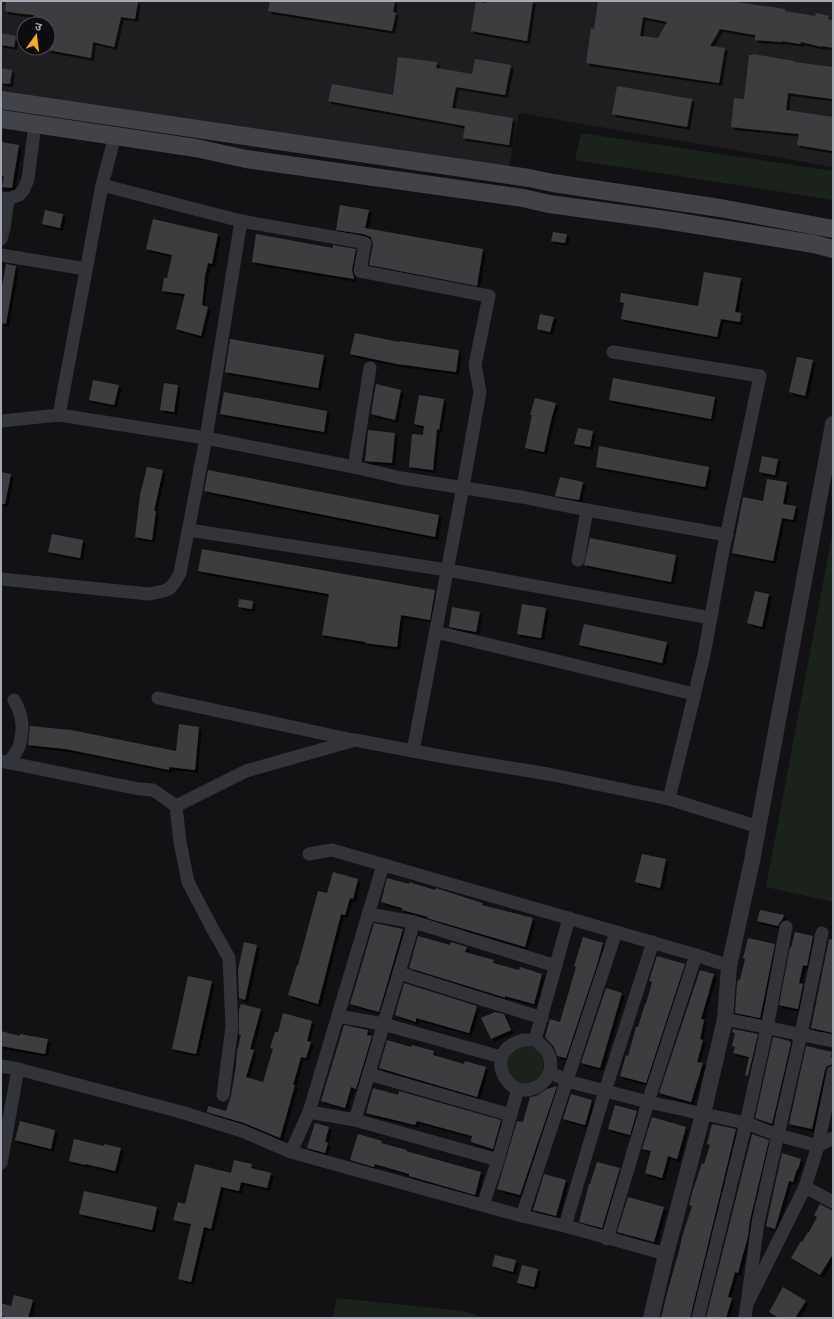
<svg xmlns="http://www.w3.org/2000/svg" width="834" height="1319" font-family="'Noto Sans','Noto Sans Devanagari',sans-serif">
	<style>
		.built { fill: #1e1e21; fill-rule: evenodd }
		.green { fill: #1a221b }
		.building { fill: #3c3d41; fill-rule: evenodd; filter: url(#shadow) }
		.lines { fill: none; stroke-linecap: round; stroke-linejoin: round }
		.minor { stroke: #333439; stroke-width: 13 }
		.tertiary { stroke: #333439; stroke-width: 16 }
		.secondary { stroke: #414349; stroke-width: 18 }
	</style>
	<defs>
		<filter id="shadow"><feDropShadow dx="3" dy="3" stdDeviation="0" flood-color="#0009"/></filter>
	</defs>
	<rect width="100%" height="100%" fill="#121214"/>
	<path class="built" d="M1 1H833V167L519 113 508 173 1 96ZM24 24H48V48H24Z"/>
	<g class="green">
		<polygon points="581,133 833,171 833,200 575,160"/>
		<polygon points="833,530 833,902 766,887"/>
		<polygon points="521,1045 538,1047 544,1061 542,1081 516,1086 506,1069 511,1051"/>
		<polygon points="337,1298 464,1311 485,1318 332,1318"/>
	</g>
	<g class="building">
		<polygon points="6,1 138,1 135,19 121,17 114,47 93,42 91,58 48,50 48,24 32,24 34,15 16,13 5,11"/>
		<polygon points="270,1 395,1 393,12 396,13 392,31 268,11"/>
		<polygon points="476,1 486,3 486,1 533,1 527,41 471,31"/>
		<path d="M598 1H730L785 9V11L815 16 816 13 829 16 828 19 833 20V48L822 46V47L801 42 800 44 782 41V42L755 40V35L720 29 710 46 725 48 719 83 586 63 591 28 594 29ZM643 17 667 22 658 38 640 36Z"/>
		<polygon points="1,33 16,36 14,47 1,45"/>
		<polygon points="753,54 794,61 794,62 833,67 833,99 788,93 786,110 833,117 833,151 797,145 799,134 731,127 734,98 744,99 749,55 753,55"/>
		<polygon points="398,57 437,62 436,68 472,74 475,59 511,65 505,95 456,87 452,108 513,118 509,145 463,138 465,126 328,101 332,84 393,95"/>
		<polygon points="1,68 12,70 10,84 1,83"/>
		<polygon points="617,86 692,99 687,127 612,114"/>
		<polygon points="1,142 19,145 12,188 2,187 4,176 1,175"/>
		<polygon points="340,205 369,210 365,228 483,249 477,286 369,265 373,244 371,237 363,234 336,230"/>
		<polygon points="45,210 63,214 60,228 42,224"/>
		<polygon points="153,219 218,234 212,264 208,263 205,276 202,305 208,307 201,336 176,329 185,294 162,291 164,278 167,278 172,255 146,249"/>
		<polygon points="553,232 567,234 565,243 551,241"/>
		<polygon points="256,234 333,248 333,245 356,249 352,270 354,279 252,262"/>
		<polygon points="6,264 16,266 6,324 1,323 1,291"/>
		<polygon points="704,272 741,278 735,312 741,313 740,322 721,319 717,337 621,319 624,303 620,302 621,293 698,306"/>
		<polygon points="540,314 554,317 550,332 537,329"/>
		<polygon points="355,333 399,342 400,341 459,350 456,372 397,364 350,354"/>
		<polygon points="230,339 324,355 318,388 225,372"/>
		<polygon points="797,357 813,360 805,396 789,392"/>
		<polygon points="613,378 715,397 711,419 609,400"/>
		<polygon points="93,380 119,385 114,405 89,400"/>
		<polygon points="164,383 178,385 174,412 160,410"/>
		<polygon points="376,384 401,390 395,420 371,414"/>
		<polygon points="224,392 327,411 324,432 220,414"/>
		<polygon points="419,395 444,399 439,430 437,429 433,470 409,467 412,434 423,435 424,426 414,424"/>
		<polygon points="535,398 556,403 551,420 544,452 525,448 532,415 530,415"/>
		<polygon points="578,428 593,431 590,447 574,444"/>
		<polygon points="368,430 395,433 392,463 365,461"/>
		<polygon points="599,446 709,467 705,487 596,467"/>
		<polygon points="762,456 778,459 775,475 759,472"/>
		<polygon points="147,467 163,470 154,511 156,511 152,540 135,537 140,495"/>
		<polygon points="208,470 439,515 435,537 204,491"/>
		<polygon points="1,472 11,474 5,504 1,504"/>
		<polygon points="560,477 583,482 579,500 555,496"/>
		<polygon points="767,479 787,482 783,504 796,506 793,520 782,518 773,561 732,553 743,497 763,501"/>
		<polygon points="52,534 83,540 80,558 48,552"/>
		<polygon points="590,538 676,555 671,582 584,565"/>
		<polygon points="202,549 435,590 430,620 401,615 397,647 365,643 366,642 322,635 329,594 198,571"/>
		<polygon points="755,591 769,594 762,627 747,623"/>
		<polygon points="239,599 253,601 252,609 238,607"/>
		<polygon points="522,604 546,608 541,638 517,634"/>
		<polygon points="452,607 480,612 476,632 449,627"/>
		<polygon points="584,624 667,642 662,663 579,645"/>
		<polygon points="179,724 199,727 195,770 169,767 169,770 66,749 28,745 30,726 71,730 176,751"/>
		<polygon points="642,854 666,859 660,888 635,882"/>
		<polygon points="333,872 358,879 353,899 350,898 345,915 341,914 318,1004 288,995 297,965 298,965 318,891 327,893"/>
		<polygon points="387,878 409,884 409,882 435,890 436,888 482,903 482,905 533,918 525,947 427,918 428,917 402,910 402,908 381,902"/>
		<polygon points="760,910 784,915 782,920 780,922 778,926 757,921"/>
		<polygon points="374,923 403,929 379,1012 350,1004"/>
		<polygon points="795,932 813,936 807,966 803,965 799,983 803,984 798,1009 779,1005 790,947 791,948"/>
		<polygon points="418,936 450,945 451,942 467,947 465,952 494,960 493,963 519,970 520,967 542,974 534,1004 505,996 505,998 503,997 409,968"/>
		<polygon points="583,937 603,943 596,968 566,1058 557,1056 554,1047 545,1037 550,1019 560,1022 576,967 574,966"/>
		<polygon points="748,938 775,944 760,1018 735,1013 737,984 738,980 740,980 745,959 743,958"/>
		<polygon points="829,939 833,940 833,1033 811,1028"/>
		<polygon points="244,942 257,945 245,1000 239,998 238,970"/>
		<polygon points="657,956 685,964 646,1083 620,1076 626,1055 628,1056 636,1027 638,1027 645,1004 646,1004 652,982 649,981"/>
		<polygon points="700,970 714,974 701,1019 704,1020 700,1039 703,1040 697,1062 703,1063 691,1102 659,1093"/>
		<polygon points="188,976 212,981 196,1054 172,1049"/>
		<polygon points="404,983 477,1006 469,1033 416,1018 416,1022 395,1015"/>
		<polygon points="606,988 622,993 600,1068 581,1063"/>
		<polygon points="241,1004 261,1009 250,1049 254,1050 246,1077 263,1082 273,1049 270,1048 275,1032 278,1032 283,1013 312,1021 307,1041 311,1042 306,1058 301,1057 293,1085 295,1085 280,1138 244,1123 207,1112 208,1106 226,1111 231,1096 236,1065 237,1051 241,1035 239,1035 239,1010"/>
		<polygon points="495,1012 504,1014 511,1030 491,1039 481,1018"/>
		<polygon points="344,1025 368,1030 367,1035 372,1036 356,1089 351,1087 345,1108 321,1101"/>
		<polygon points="733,1029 758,1034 748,1076 745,1075 749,1057 733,1053 735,1047 732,1046 735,1033 732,1032"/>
		<polygon points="1,1031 20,1036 20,1034 48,1039 45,1054 1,1046"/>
		<polygon points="773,1037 790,1041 790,1042 791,1043 772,1124 755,1118"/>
		<polygon points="387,1040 411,1047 412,1045 434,1051 433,1055 464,1064 465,1061 486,1067 477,1097 379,1068"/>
		<polygon points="806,1046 832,1052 831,1057 833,1057 833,1064 827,1066 825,1070 812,1129 789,1124"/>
		<polygon points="557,1086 520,1195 497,1189 517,1121 523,1122 530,1097 536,1096 547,1089"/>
		<polygon points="373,1088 398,1095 399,1091 501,1120 493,1149 471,1142 472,1136 417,1121 415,1125 366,1113"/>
		<polygon points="571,1094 592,1100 585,1125 563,1119"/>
		<polygon points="615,1105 637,1111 630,1135 608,1129"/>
		<polygon points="652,1117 686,1127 677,1159 668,1156 662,1178 645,1173 651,1151 642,1149"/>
		<polygon points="20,1121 55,1130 51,1149 15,1140"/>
		<polygon points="315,1123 329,1127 325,1142 328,1143 325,1153 307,1148"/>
		<polygon points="712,1124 736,1129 690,1318 661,1318 667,1293 679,1251 682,1237 692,1206 689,1205 692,1193 702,1163 704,1164 710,1145 707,1144"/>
		<polygon points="358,1134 382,1141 381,1143 407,1150 406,1151 481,1172 475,1195 409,1176 409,1174 375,1164 374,1167 350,1160"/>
		<polygon points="752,1134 769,1140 750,1220 748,1236 738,1273 735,1272 728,1297 732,1298 726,1318 706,1318"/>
		<polygon points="74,1139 104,1146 104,1144 121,1148 115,1171 86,1164 85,1165 69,1161"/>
		<polygon points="782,1153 801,1159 798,1169 797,1169 793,1182 789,1181 775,1229 766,1226"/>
		<polygon points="234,1160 252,1164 251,1168 271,1173 267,1188 241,1182 239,1191 221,1187 211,1229 204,1227 191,1282 178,1279 191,1224 173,1220 178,1202 185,1204 195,1164 231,1173"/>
		<polygon points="597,1162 620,1168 602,1228 579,1222 589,1184 590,1184"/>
		<polygon points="544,1174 566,1180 556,1216 533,1210"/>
		<polygon points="84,1191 157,1207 152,1230 79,1214"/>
		<polygon points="628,1197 664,1207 654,1242 617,1232"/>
		<polygon points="820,1204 833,1211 833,1254 820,1275 791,1258 801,1241 802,1242 808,1232 809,1232 817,1217 814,1215"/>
		<polygon points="495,1255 516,1260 513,1272 492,1266"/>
		<polygon points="522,1265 538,1269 534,1287 517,1283"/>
		<polygon points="783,1287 806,1301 795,1318 779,1318 769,1312"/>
		<polygon points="14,1295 33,1300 28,1318 10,1318 1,1316 1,1303 11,1306"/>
	</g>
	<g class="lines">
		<g class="minor">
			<polyline points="102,185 241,221 361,242 365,243 360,271 489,296 475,365 480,392 463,487 413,751"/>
			<polyline points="1,198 8,199 19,195 24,189 28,179 35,124"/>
			<polyline points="1,239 4,228 8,199"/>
			<polyline points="1,255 86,269"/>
			<polyline points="613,352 760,376 722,556 704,655 669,799"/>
			<polyline points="59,415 102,185 115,136"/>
			<polyline points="1,421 59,415 206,438 354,467 401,478 522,497 587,510 578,560"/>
			<polyline points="354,467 370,368"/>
			<polyline points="587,510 727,535"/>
			<polyline points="189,530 447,570 711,618"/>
			<path d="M1 579 149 594C169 590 170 592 180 573L206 438 241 221"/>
			<polyline points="436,632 694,694"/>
			<polyline points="158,698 353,740"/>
			<polyline points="1,761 139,789 153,790 176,806 180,842 188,882 211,926 229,958 232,1027 223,1095"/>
			<path d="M9 763C12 757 19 750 20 743 24 728 22 713 14 700"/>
			<polyline points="176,806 246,771 355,740 445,757 548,774 669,799 759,827"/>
			<polyline points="309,854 332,850 696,955 729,966"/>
			<polyline points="368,914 414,922 556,966"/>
			<polyline points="399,973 542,1018"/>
			<polyline points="338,1016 383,1024 501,1057"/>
			<polyline points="725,1019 833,1041"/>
			<path d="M523 1040H535C540 1044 546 1048 548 1053 561 1079 526 1103 508 1082 503 1076 500 1070 501 1062 502 1049 512 1043 523 1040Z"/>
			<polyline points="535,1040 569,918"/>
			<polyline points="1,1066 18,1069 181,1112 242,1131 291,1152 522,1216 565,1226 666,1254"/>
			<polyline points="550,1072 567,1081 648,1102 746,1123 778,1135 818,1146 833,1138"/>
			<polyline points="369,1074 511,1115"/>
			<polyline points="309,1112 355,1120 498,1160"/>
			<polyline points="355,1120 414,922"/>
			<polyline points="291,1152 309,1112 383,865"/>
			<polyline points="1,1163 18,1069"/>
			<polyline points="805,1187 833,1202"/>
			<polyline points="483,1205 498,1160 518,1089"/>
			<polyline points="522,1216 616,932"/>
			<polyline points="565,1226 605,1091 653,942"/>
			<polyline points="607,1239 648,1102 696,955"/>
			<polyline points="747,1304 758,1222 801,1034 822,933"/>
			<polyline points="698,1318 746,1123 767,1028 786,927"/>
			<polyline points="745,1318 747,1304 805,1187 818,1146 833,1072"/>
		</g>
		<polyline class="tertiary" points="651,1318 666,1254 703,1114 725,1019 729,966 752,861 833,424"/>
		<g class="secondary">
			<polyline points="1,100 529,178 553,183 720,208 833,229"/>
			<polyline points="1,119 196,148 246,159 523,198 549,204 666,220 814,244 833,249"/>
		</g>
	</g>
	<rect width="834" height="1319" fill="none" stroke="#a3a9b5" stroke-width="4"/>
	<g transform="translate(36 36) rotate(14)"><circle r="19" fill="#0d0d0f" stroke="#494b51"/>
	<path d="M0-3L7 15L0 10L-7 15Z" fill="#f7ac27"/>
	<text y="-6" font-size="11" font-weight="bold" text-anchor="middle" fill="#a3a9b5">उ</text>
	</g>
</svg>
